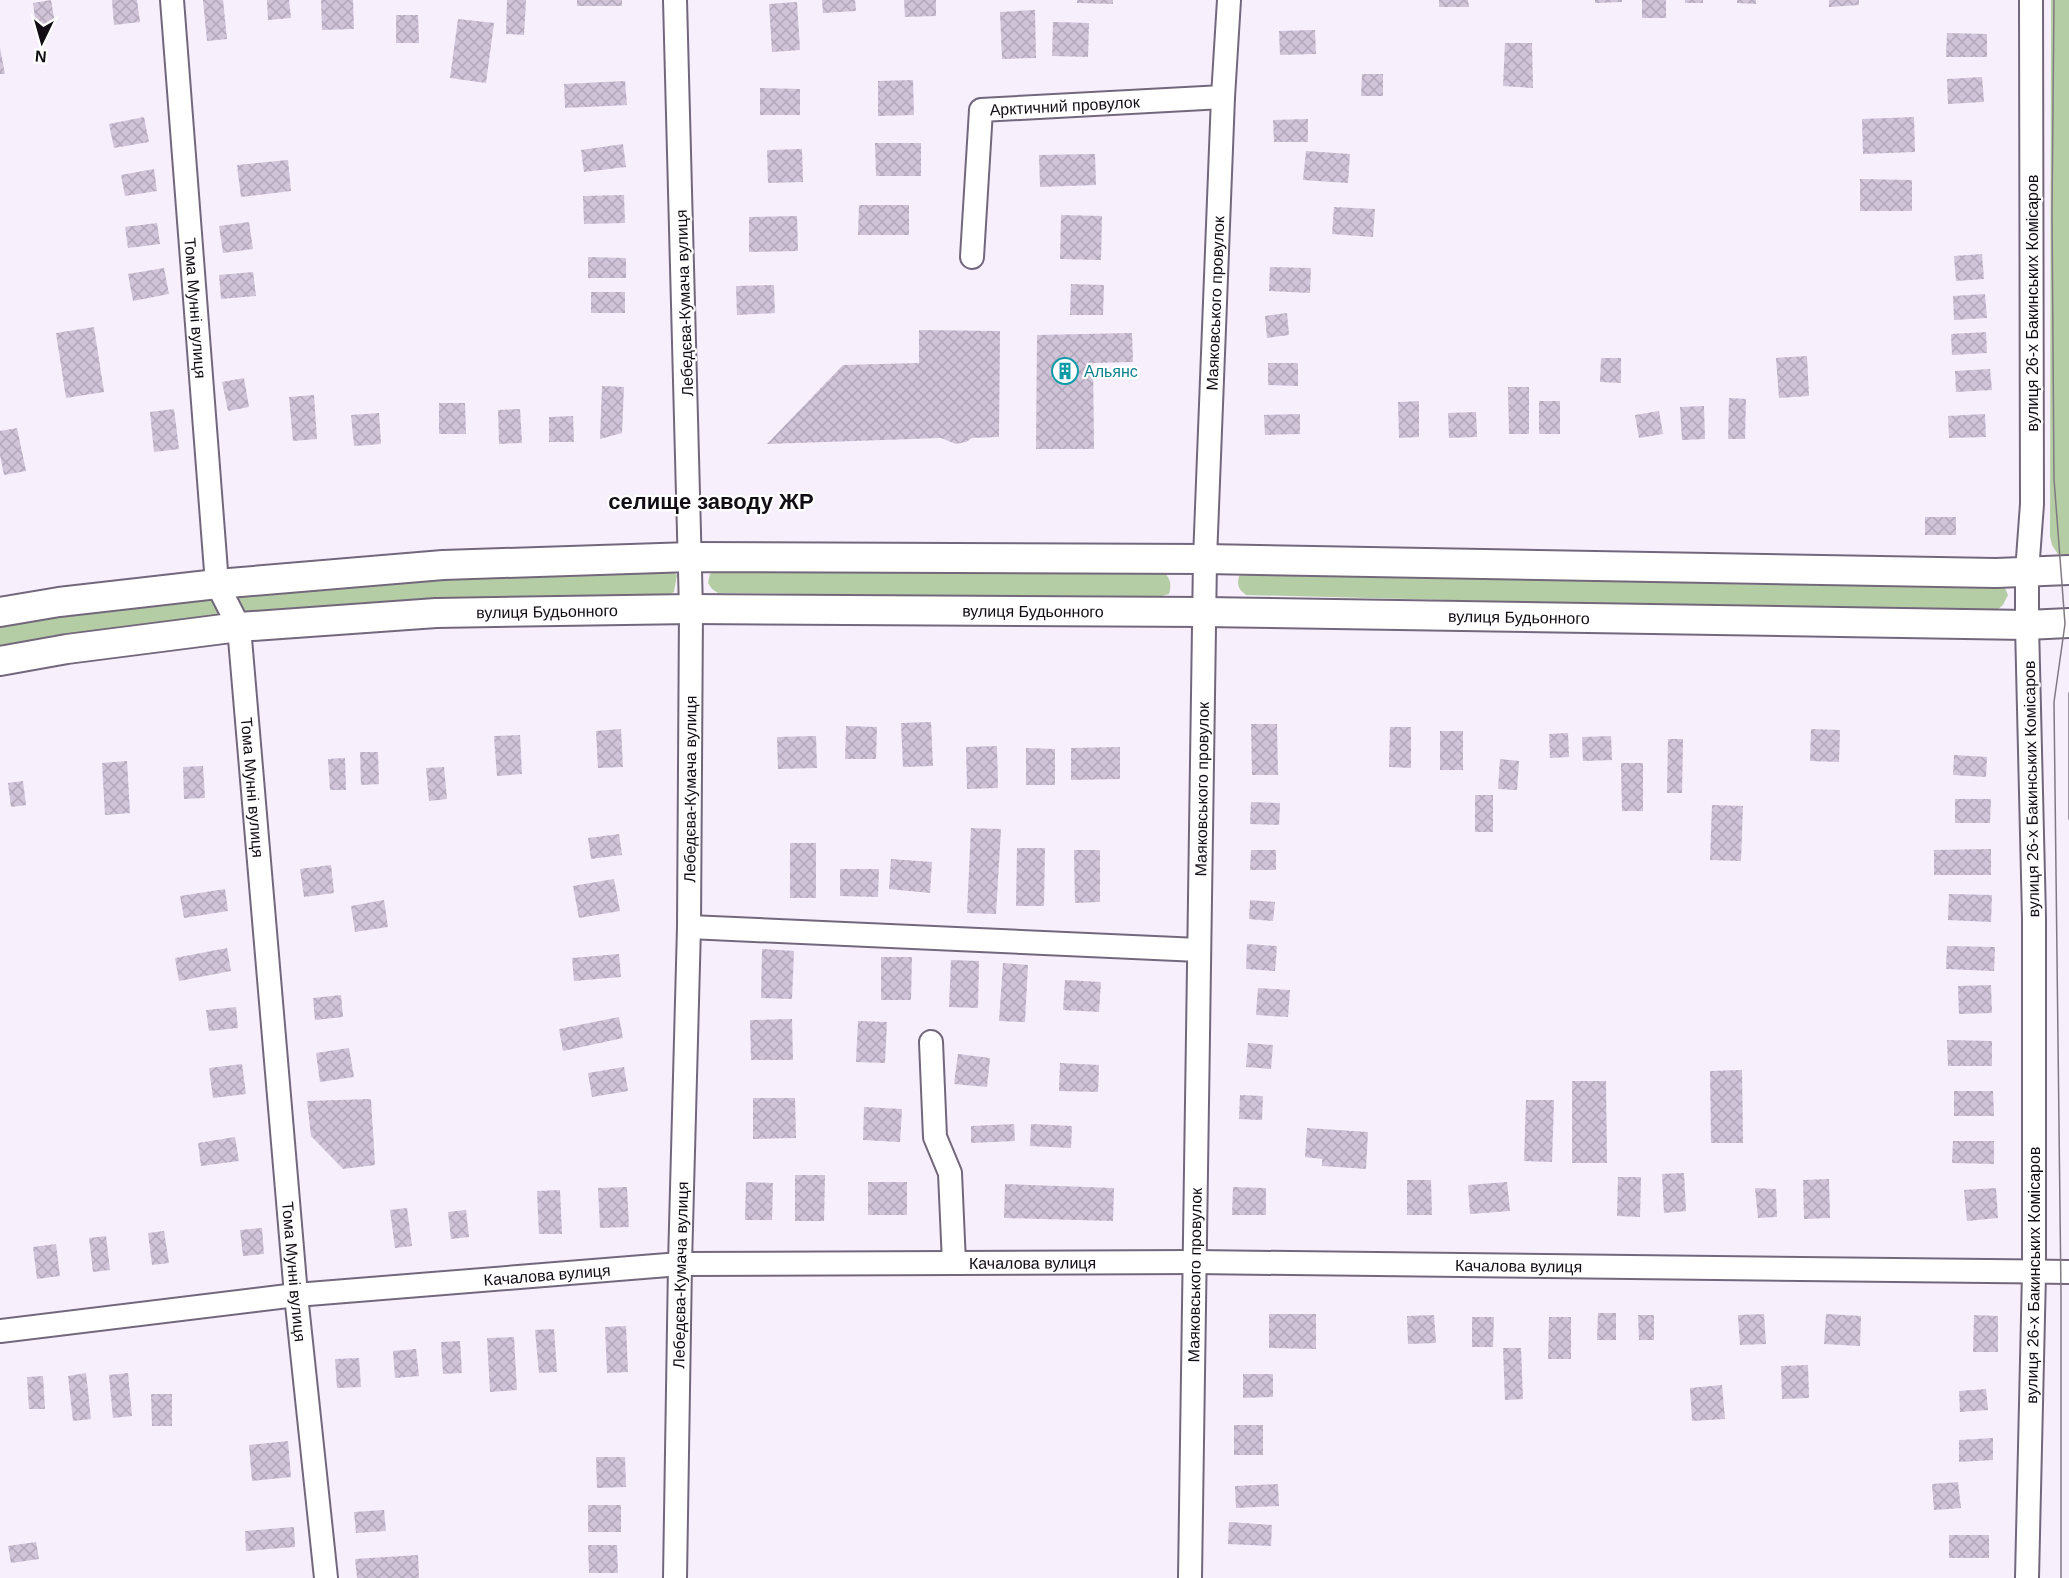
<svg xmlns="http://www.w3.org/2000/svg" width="2069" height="1578" font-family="Arial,sans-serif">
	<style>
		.green { fill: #b5cda5 }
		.building { fill: url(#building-cross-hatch) }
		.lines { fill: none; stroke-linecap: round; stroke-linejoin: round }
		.minor-casing { stroke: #73687b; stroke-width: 26 }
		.major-casing { stroke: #73687b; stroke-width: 32 }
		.minor { stroke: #fff; stroke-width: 22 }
		.major { stroke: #fff; stroke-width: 28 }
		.tram { stroke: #807983; stroke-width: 1.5 }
		.labels { text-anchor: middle; stroke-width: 4.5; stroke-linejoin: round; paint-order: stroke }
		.street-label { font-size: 16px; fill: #120d14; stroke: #fff }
		.culture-label { font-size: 16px; fill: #0d838f; stroke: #fff; text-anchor: start }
		.district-label { font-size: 22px; font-weight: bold; fill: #120d14; stroke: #fff }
	</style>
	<defs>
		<pattern id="building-cross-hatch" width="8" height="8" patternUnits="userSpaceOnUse" patternTransform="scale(1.5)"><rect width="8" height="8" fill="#d1c4d9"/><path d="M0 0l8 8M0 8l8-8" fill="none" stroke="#b2a7b9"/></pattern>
	</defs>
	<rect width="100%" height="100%" fill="#f7effc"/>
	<g class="green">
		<polygon points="2051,0 2069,0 2069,558 2059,556 2052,545 2050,536"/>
		<path d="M716 570 1163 571C1170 578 1172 584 1169 594L1155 598 718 593 712 589 708 583 710 574Z"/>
		<polygon points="671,571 677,575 674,592 664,597 421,599 246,615 234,595 415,580"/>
		<path d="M1247 572 1770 585H1997L2005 588 2008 595 2003 605 1996 611 1771 608 1246 595C1238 589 1237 585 1239 576Z"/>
		<polygon points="212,598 220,618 66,634 0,645 0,623"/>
	</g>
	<g class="building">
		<polygon points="51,0 55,23 36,25 33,3"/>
		<polygon points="112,0 137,0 140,22 114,25"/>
		<polygon points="203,0 223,0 227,39 207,41"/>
		<polygon points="267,0 289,0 291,18 268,20"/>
		<polygon points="321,0 353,0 354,29 322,30"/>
		<polygon points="507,0 526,0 524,35 506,34"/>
		<rect x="577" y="0" width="45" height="6"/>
		<polygon points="822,0 855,0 856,11 823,13"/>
		<polygon points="904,0 936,0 936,16 905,17"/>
		<polygon points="1077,0 1113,0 1113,4 1077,3"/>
		<polygon points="1439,0 1468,0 1469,7 1439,7"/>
		<polygon points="1595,0 1622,0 1622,2 1595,3"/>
		<rect x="1642" y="0" width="24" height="18"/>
		<rect x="1685" y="0" width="18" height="3"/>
		<polygon points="1737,0 1756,0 1756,4 1737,3"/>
		<polygon points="1829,0 1859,0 1859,5 1829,7"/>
		<polygon points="797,2 800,50 772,52 769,4"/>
		<polygon points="1035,10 1036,58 1002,59 1000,12"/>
		<polygon points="396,15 418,15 419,43 396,43"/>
		<polygon points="458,19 494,23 486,83 450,78"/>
		<polygon points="1053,22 1089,23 1088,57 1052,56"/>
		<polygon points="1315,30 1316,54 1280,55 1279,31"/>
		<polygon points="1947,33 1987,34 1987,57 1946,57"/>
		<polygon points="1505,43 1532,43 1533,88 1503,86"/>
		<polygon points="0,48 5,74 0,74"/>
		<polygon points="1362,74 1383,74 1383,96 1361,96"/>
		<polygon points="1982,77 1984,102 1948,104 1947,79"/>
		<polygon points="913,80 914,115 878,116 878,81"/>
		<polygon points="625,81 627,105 565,108 564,84"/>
		<polygon points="760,88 800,89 800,115 760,115"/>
		<polygon points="144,117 149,142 114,148 109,124"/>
		<polygon points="1914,117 1915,152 1863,154 1862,119"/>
		<polygon points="1308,119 1308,142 1274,142 1273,120"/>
		<polygon points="875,143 921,143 921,176 876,176"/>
		<polygon points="623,144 626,167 584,172 581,150"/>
		<polygon points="802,149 803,182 768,183 767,150"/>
		<polygon points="1306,151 1350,154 1348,183 1303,180"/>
		<polygon points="1095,154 1096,185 1040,187 1039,155"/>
		<polygon points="288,160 291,191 241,197 237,165"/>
		<polygon points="154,169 157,191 125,196 121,175"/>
		<polygon points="1860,179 1912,180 1912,211 1860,211"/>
		<polygon points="624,195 625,223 584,224 583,196"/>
		<polygon points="859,205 909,205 909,235 858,235"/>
		<polygon points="1334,207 1375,209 1373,237 1332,234"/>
		<polygon points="1061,215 1102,216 1101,260 1060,259"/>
		<polygon points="797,216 798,251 749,252 749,217"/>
		<polygon points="249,222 253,249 223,253 219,226"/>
		<polygon points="157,223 160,244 128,248 125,227"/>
		<polygon points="1982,254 1984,279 1956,281 1954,256"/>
		<polygon points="588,257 626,258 626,278 588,278"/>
		<polygon points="1270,267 1311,268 1310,293 1269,291"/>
		<polygon points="164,268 169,294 133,301 128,274"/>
		<polygon points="253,272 256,296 221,299 219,275"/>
		<polygon points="1071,284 1104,285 1103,315 1070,315"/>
		<polygon points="774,285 775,313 737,315 736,286"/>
		<rect x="591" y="292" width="34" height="21"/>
		<polygon points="1985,294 1987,318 1954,320 1953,296"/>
		<polygon points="1287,313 1289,335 1267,338 1265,316"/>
		<polygon points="94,327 104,392 66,398 56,333"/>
		<polygon points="919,330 1000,331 999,437 972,438 966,442 956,444 941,438 767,444 843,365 919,363"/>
		<polygon points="1986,332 1987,353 1952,355 1951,334"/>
		<polygon points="1132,333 1133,362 1093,363 1094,449 1036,449 1037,335"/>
		<polygon points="1807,356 1809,396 1779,398 1776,358"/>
		<polygon points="1601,358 1621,358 1621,383 1600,382"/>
		<polygon points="1268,363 1298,363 1298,386 1268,385"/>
		<polygon points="1990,369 1992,390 1956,392 1955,371"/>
		<polygon points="244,378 249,407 228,411 222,382"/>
		<polygon points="602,386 624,387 622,433 600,439"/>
		<polygon points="1508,387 1529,387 1529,434 1509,434"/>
		<polygon points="314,395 317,439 293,441 289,397"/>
		<polygon points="1729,398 1746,399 1745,439 1728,439"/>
		<polygon points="1419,401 1419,437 1399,438 1398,402"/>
		<rect x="1539" y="401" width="21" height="33"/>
		<polygon points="439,403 465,403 466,434 439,434"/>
		<polygon points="1704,406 1705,439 1682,440 1680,407"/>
		<polygon points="174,409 179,449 154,452 150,412"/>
		<polygon points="520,409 522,443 499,444 498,410"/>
		<polygon points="1659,411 1663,434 1639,438 1635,415"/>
		<polygon points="1476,412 1477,437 1449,438 1448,413"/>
		<polygon points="379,413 381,444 354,446 351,415"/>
		<polygon points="1300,414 1300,434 1265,435 1264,415"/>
		<polygon points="1985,414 1986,437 1949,438 1948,416"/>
		<polygon points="573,416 574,442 549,442 549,417"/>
		<polygon points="17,428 26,471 4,475 0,455 0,431"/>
		<rect x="1925" y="517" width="31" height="18"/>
		<polygon points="931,722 933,766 903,767 901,723"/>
		<polygon points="1251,724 1277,724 1278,775 1252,775"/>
		<polygon points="846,726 877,727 876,759 845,759"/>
		<polygon points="1390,727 1411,727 1411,768 1389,767"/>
		<polygon points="621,729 623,767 598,768 596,731"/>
		<polygon points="1811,729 1840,730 1839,762 1810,761"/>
		<rect x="1440" y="731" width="23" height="39"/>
		<polygon points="1568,733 1569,757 1550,758 1549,734"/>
		<polygon points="520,735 522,774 497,776 494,736"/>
		<polygon points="816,736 817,768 778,769 777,737"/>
		<polygon points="1611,736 1612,760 1583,761 1582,737"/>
		<polygon points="1668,739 1683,739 1682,793 1667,793"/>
		<polygon points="997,746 998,788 967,789 966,747"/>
		<polygon points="1120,747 1120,779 1071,780 1071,748"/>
		<polygon points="1026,748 1055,749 1055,785 1026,785"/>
		<polygon points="360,752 378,752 379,784 361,785"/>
		<polygon points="1954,755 1987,757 1986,777 1953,775"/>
		<polygon points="345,758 346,790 330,790 328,759"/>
		<polygon points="1500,759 1519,761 1517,790 1498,789"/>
		<polygon points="127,761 130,813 105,815 102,763"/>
		<polygon points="1621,763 1643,763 1643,811 1622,811"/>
		<polygon points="203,766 205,798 184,799 183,767"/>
		<polygon points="444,767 447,799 429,801 426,768"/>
		<polygon points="23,781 26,805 11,807 8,783"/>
		<rect x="1475" y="795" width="18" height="37"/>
		<polygon points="1955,799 1991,799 1990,823 1955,823"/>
		<polygon points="1251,802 1280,803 1279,825 1250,824"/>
		<polygon points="1712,805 1743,806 1741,861 1710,860"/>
		<polygon points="971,828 1001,829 996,914 967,913"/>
		<polygon points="619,834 622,855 591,859 588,838"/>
		<rect x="790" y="843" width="26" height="55"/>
		<polygon points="1017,848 1045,848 1044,906 1016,906"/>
		<polygon points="1991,849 1991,875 1934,875 1934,850"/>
		<polygon points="1074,850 1100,850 1100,902 1075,903"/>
		<polygon points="1251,850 1276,850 1276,870 1250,870"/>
		<polygon points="891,859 932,862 930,893 889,889"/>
		<polygon points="331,865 334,893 304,897 300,869"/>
		<polygon points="840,869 879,869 878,897 840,896"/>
		<polygon points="614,879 620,911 579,918 573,886"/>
		<polygon points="225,889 228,911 184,918 180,896"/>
		<polygon points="1949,894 1992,895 1991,922 1948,920"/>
		<polygon points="384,900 388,927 355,932 351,906"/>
		<polygon points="1250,900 1275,902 1273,921 1249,919"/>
		<polygon points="1247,944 1277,946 1275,971 1246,969"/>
		<polygon points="1947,946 1995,947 1994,971 1946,969"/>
		<polygon points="227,948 231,971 179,981 175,958"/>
		<polygon points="762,949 794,951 792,999 761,998"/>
		<polygon points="619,954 621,977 574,981 572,958"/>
		<polygon points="881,957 912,957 911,1000 881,1000"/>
		<polygon points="951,960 979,961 978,1008 949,1007"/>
		<polygon points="1003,963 1028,965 1025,1022 999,1021"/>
		<polygon points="1065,980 1101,982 1099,1012 1063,1010"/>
		<polygon points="1991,985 1992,1013 1959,1014 1958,986"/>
		<polygon points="1258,988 1290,990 1288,1017 1256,1015"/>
		<polygon points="341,995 343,1017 315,1020 313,998"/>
		<polygon points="236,1007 238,1028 209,1031 206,1010"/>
		<polygon points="619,1017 623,1038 563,1051 559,1029"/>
		<polygon points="792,1019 793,1060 751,1060 750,1020"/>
		<polygon points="858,1021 887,1022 885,1063 856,1062"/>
		<polygon points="1947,1040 1992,1041 1992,1066 1948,1066"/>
		<polygon points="1248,1043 1273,1045 1271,1069 1246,1067"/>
		<polygon points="349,1048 354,1077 320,1082 316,1053"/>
		<polygon points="958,1054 990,1058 987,1087 954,1084"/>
		<polygon points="1060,1063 1099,1065 1098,1092 1059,1091"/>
		<polygon points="242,1064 246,1094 213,1098 209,1068"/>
		<polygon points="624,1067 628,1091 592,1097 588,1073"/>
		<polygon points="1742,1070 1743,1143 1711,1143 1710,1071"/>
		<polygon points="1572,1081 1606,1081 1607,1163 1572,1163"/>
		<polygon points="1954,1091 1993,1091 1994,1116 1954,1116"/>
		<polygon points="1240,1095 1263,1096 1262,1120 1239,1119"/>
		<polygon points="753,1098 795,1098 796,1138 753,1139"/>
		<polygon points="371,1099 375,1165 343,1169 311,1136 307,1101"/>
		<polygon points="1526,1100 1554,1100 1552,1162 1524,1161"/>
		<polygon points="864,1107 902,1109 900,1142 863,1140"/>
		<polygon points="1014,1124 1015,1141 971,1143 971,1126"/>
		<polygon points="1031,1124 1072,1126 1071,1148 1030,1146"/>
		<polygon points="1307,1128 1368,1132 1366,1169 1322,1166 1322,1159 1305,1157"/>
		<polygon points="235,1137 239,1161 201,1166 198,1143"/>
		<polygon points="1953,1141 1994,1141 1994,1164 1952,1163"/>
		<polygon points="1684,1173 1686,1211 1664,1213 1662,1174"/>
		<polygon points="795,1175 825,1175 824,1221 795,1221"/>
		<polygon points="1618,1177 1641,1177 1640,1217 1617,1216"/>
		<polygon points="1829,1179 1830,1218 1804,1219 1803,1180"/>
		<polygon points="1407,1180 1431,1180 1432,1215 1407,1215"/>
		<polygon points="746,1182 773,1183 772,1220 745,1220"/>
		<rect x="868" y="1182" width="39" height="33"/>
		<polygon points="1507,1182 1510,1211 1470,1214 1468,1185"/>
		<polygon points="1005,1184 1114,1188 1113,1221 1004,1218"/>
		<polygon points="627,1187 629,1227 600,1228 598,1188"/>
		<polygon points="1233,1187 1266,1188 1266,1215 1232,1215"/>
		<polygon points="1755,1188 1776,1189 1777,1217 1758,1218"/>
		<polygon points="1996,1188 1998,1218 1967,1221 1964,1190"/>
		<polygon points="560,1190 562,1234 539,1234 537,1191"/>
		<polygon points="407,1208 412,1246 395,1248 390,1210"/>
		<polygon points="466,1210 469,1237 451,1239 448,1212"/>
		<polygon points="262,1228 264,1254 243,1256 240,1230"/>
		<polygon points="164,1231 169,1263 152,1265 148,1233"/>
		<polygon points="106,1236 110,1270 93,1272 89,1238"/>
		<polygon points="56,1244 60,1276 37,1279 33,1247"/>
		<polygon points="1598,1313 1616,1313 1616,1340 1597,1340"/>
		<polygon points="1269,1314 1316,1314 1316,1349 1269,1348"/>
		<polygon points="1764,1314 1766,1344 1740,1345 1738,1315"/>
		<polygon points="1826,1314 1861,1316 1860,1346 1824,1344"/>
		<polygon points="1434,1315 1436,1343 1408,1344 1407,1316"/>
		<polygon points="1638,1315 1654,1315 1654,1340 1639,1340"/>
		<polygon points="1974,1315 1998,1316 1998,1352 1973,1352"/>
		<polygon points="1472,1317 1494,1317 1493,1347 1472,1347"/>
		<polygon points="1549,1317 1571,1317 1571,1359 1548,1359"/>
		<polygon points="626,1326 628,1372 607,1373 605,1327"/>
		<polygon points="554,1329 557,1372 539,1373 535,1330"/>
		<polygon points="514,1337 517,1390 490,1392 487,1338"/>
		<polygon points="460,1341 462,1373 443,1374 441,1342"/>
		<polygon points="1503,1348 1521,1348 1523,1399 1505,1400"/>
		<polygon points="416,1349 419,1376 395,1378 393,1351"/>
		<polygon points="359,1358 361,1387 337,1388 335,1359"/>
		<polygon points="1808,1365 1809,1398 1782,1399 1781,1366"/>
		<polygon points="86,1373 91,1419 73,1421 68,1376"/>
		<polygon points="128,1373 132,1416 113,1418 109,1375"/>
		<polygon points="1243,1374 1273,1374 1273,1397 1243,1398"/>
		<polygon points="43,1376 45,1409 29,1409 27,1377"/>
		<polygon points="1722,1385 1725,1419 1692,1421 1690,1388"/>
		<polygon points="1986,1389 1988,1410 1960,1412 1959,1391"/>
		<polygon points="151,1394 172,1394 172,1426 152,1426"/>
		<rect x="1234" y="1425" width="29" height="30"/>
		<polygon points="1993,1438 1993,1460 1959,1462 1959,1440"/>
		<polygon points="288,1441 291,1477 252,1481 249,1445"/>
		<polygon points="596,1457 625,1457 626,1487 597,1488"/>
		<polygon points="1958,1482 1961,1508 1934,1510 1932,1484"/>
		<polygon points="1278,1484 1279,1506 1236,1508 1235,1486"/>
		<rect x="588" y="1505" width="33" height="27"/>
		<polygon points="384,1510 386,1531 356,1533 354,1512"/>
		<polygon points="1229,1522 1272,1525 1271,1546 1228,1544"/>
		<polygon points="294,1527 295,1547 246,1551 245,1531"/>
		<rect x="1949" y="1535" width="40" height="23"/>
		<polygon points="36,1542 39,1559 11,1563 8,1546"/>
		<polygon points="588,1545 617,1545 618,1573 589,1573"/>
		<polygon points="418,1555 419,1578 357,1578 355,1559"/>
	</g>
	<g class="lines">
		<defs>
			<g id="minor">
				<path id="s1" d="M172 0 217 584 239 627 296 1295 326 1578"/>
				<path id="s2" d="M972 257 981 110 1223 97"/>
				<polyline points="689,927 1199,950"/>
				<polyline points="931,1042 935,1137 950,1173 954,1263"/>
				<path id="s3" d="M0 1331 296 1295 680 1264 1195 1262 2069 1272"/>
				<path id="s4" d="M675 1578 680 1264 689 927 691 609 675 0"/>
				<path id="s5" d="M1190 1578 1205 559 1223 97 1229 0"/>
				<path id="s6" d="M2027 1578 2034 1273V918L2027 625V572L2032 504 2031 0"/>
			</g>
			<g id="major">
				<polyline points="0,612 59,602 217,584 443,565 691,557 1205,559 1996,573 2069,570"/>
				<path id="s7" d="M0 661 67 649 239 627 436 613 691 609 1204 612 2027 625 2069 623"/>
			</g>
		</defs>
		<use href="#minor" class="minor-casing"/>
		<use href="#major" class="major-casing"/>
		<use href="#minor" class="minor"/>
		<use href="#major" class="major"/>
		<g class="tram">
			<polyline points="2054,0 2052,213 2054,479 2065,624 2054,702 2061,1294 2061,1578"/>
			<polyline points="2069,693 2069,819"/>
		</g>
	</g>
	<defs>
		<symbol id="building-ring" viewBox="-11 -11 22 22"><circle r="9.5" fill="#fff" stroke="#0f9aa8" stroke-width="1.5"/><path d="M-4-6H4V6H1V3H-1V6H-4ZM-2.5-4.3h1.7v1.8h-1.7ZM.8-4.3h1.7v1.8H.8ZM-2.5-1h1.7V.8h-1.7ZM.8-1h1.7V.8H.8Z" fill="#0f9aa8"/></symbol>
	</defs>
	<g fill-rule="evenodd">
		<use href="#building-ring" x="1050" y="356" width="30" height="30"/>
	</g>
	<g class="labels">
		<g class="street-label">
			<text dy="6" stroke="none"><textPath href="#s2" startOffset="231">Арктичний провулок</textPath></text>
			<text transform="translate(684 303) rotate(-92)" y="6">Лебедєва-Кумача вулиця</text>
			<text dy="6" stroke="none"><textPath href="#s5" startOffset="1275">Маяковського провулок</textPath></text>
			<text transform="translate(2032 303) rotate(-90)" y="6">вулиця 26-х Бакинських Комісаров</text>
			<text dy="6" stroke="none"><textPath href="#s1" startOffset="309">Тома Мунні вулиця</textPath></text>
			<text dy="6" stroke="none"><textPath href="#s7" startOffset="550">вулиця Будьонного</textPath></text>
			<text dy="6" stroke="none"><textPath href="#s7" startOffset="1036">вулиця Будьонного</textPath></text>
			<text dy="6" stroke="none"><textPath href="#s7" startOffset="1522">вулиця Будьонного</textPath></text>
			<text dy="6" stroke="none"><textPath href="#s1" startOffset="795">Тома Мунні вулиця</textPath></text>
			<text dy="6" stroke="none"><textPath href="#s4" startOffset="789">Лебедєва-Кумача вулиця</textPath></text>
			<text dy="6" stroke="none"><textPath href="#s5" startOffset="789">Маяковського провулок</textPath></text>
			<text transform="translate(2031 789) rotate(-91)" y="6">вулиця 26-х Бакинських Комісаров</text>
			<text dy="6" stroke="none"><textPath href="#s3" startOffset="1036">Качалова вулиця</textPath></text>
			<text dy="6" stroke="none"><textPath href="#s3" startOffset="1522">Качалова вулиця</textPath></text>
			<text dy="6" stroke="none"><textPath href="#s1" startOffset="1281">Тома Мунні вулиця</textPath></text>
			<text dy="6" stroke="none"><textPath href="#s3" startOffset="550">Качалова вулиця</textPath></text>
			<text dy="6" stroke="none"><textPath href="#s4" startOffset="303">Лебедєва-Кумача вулиця</textPath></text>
			<text dy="6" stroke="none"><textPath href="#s5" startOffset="303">Маяковського провулок</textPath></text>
			<text dy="6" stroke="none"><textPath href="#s6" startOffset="303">вулиця 26-х Бакинських Комісаров</textPath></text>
		</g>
		<g class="culture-label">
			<text x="1084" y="377">Альянс</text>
		</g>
		<g class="district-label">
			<text x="711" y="509">селище заводу ЖР</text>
		</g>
	</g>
	<g transform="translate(42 42) rotate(185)" stroke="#ffffff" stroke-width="4.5" paint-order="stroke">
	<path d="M0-4.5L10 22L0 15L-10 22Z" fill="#120d14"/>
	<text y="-9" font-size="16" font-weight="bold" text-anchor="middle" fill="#120d14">N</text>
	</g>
</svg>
